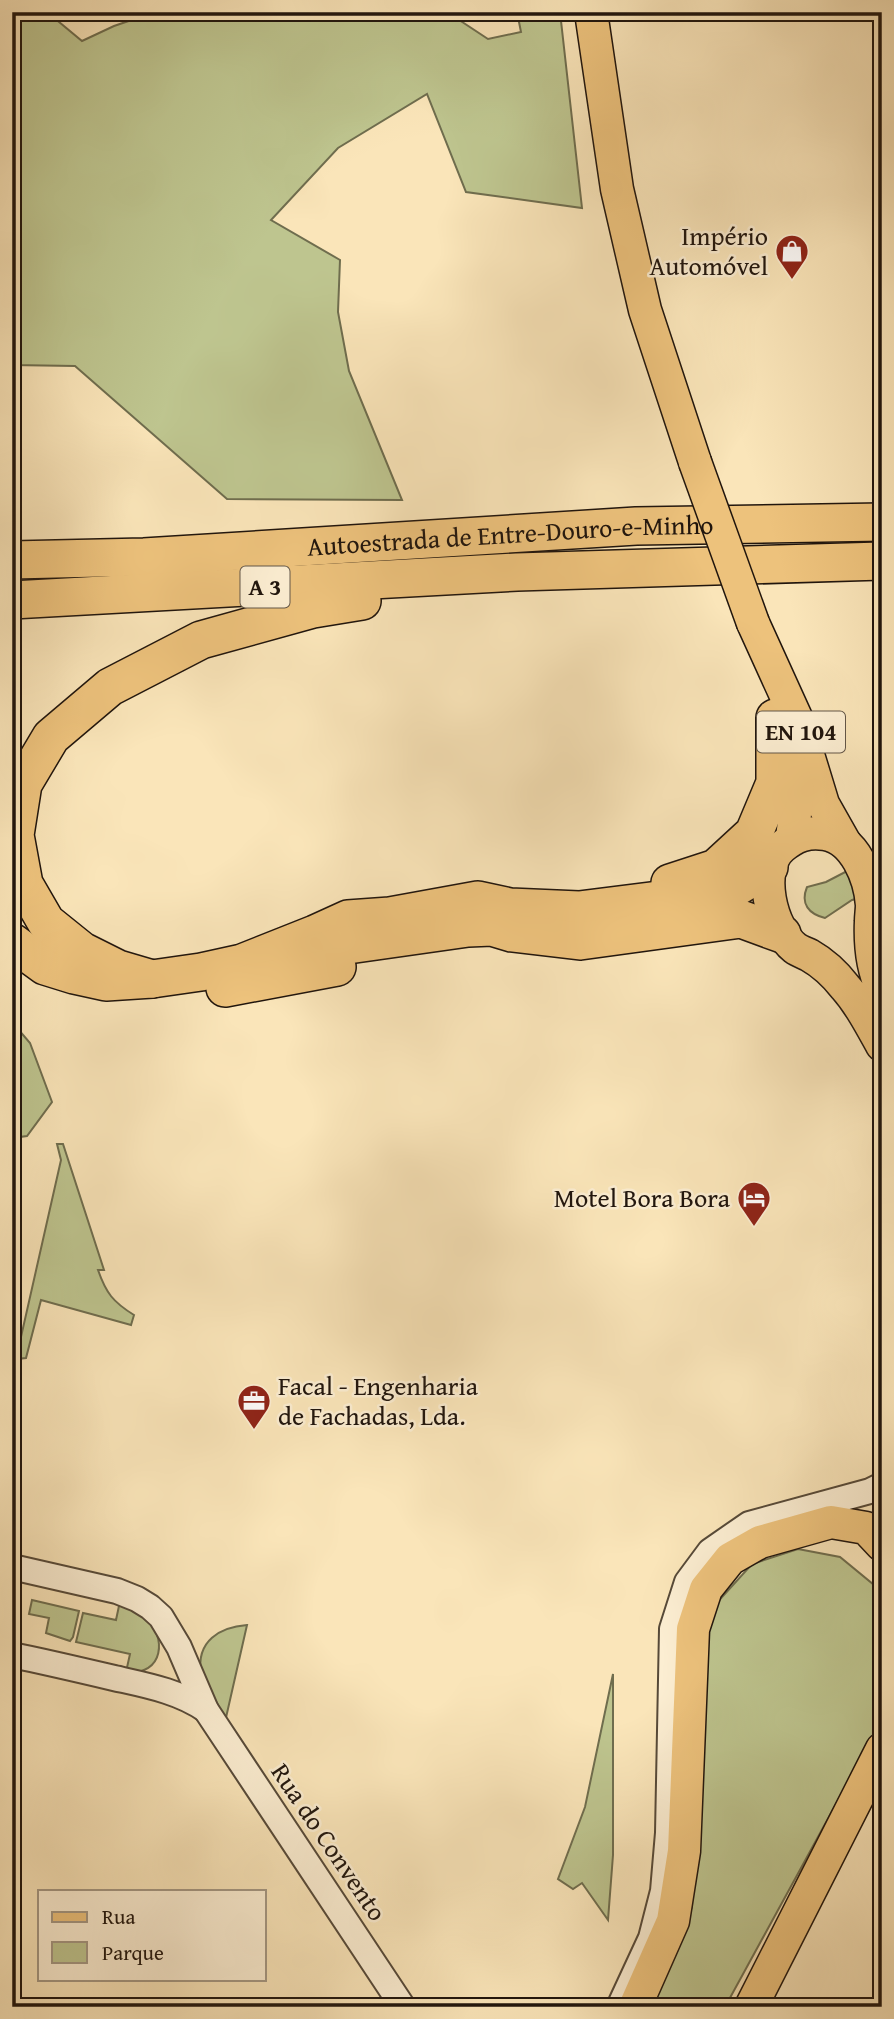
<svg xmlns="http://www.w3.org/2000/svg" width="894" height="2019" font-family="'Gentium Book Plus',serif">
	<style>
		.green { fill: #bec58f; stroke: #6f6d4e; stroke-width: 2 }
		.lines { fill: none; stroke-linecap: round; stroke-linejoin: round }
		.minor-casing { stroke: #564938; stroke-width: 28 }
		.major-casing { stroke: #20150d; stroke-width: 35 }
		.highway-casing { stroke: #20150d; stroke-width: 40 }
		.minor { stroke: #fceed2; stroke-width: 24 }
		.major { stroke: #edc27c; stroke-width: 32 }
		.highway { stroke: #edc27c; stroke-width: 37 }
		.major-bridge-casing { stroke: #20150d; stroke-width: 35; stroke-linecap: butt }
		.major-bridge { stroke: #edc27c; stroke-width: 32 }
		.labels { text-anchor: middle; stroke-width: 5; stroke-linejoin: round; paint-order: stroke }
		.shield { fill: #fceed2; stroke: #625648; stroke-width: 2 }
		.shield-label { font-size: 24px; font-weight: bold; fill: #20150d }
		.poi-label { font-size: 26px; fill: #20150d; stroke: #fceed2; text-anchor: end }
		.street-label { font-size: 26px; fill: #20150d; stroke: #fceed2 }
	</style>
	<rect width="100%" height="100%" fill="#fae5b9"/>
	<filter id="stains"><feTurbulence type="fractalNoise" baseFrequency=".00286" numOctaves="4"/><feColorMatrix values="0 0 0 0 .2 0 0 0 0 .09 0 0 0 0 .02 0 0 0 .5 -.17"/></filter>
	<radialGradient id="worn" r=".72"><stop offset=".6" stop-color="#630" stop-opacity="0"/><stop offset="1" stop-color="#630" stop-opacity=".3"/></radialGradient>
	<g class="green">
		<polygon points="12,12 47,12 82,41 114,26 155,12 447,12 488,39 521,32 517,12 560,12 582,208 466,192 427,94 338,148 271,220 340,260 338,312 349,371 402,500 227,499 75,366 12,365"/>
		<path d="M851 869 860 898 852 900 825 918C809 914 800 904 807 887L826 882Z"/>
		<polygon points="12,1022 30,1043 52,1102 27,1136 12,1138"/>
		<path d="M57 1144H63L104 1270H98C106 1293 113 1302 134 1315L131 1325 41 1300 26 1358 16 1359 61 1160Z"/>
		<polygon points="798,1549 840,1557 874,1585 882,1600 882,1714 877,1729 725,2007 649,2007 667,1972 692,1907 699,1676 713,1607 752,1564"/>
		<polygon points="32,1600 79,1611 73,1637 70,1641 46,1633 49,1618 29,1614"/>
		<path d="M120 1601C128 1606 138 1610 144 1615 168 1637 164 1676 126 1672L130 1654 76 1642 83 1613 116 1620Z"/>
		<path d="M247 1625 225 1722C218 1708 203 1687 201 1673 196 1641 220 1627 247 1625Z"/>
		<polygon points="613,1674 613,1855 608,1920 582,1883 573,1889 558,1879 585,1807"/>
	</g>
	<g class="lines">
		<defs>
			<g id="minor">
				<polyline points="12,1567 117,1591 137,1599 150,1607 161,1617 179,1647 206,1710 403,2007"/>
				<path d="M12 1655C46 1662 80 1670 114 1678 145 1685 179 1691 206 1710"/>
				<polyline points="619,2007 651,1938 663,1891 668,1833 672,1629 687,1582 710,1551 749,1524 870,1491 882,1485"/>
			</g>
			<g id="major">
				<polyline points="591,12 617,189 645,310 695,462"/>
				<polyline points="753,623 798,722 823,804 845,843"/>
				<polyline points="787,756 798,790 792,838"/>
				<path d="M882 989C872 968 870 943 871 921 871 916 872 910 872 905 870 878 855 839 825 834 808 831 795 836 782 847 756 869 771 929 795 948 799 951 805 953 809 955 823 963 835 974 845 987 860 1004 871 1025 882 1045"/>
				<polyline points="635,2007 673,1921 684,1851 693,1629 706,1589 730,1559 760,1542 831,1522 866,1528 882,1545"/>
				<polyline points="751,2007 882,1749"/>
			</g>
			<g id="highway">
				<path id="s1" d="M12 560 144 557 636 526 882 522"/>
				<polyline points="12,600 517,572 882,561"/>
				<polyline points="670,883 716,868 754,833 775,783 775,718"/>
				<polyline points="12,942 45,966 74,975 106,982 152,979 201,972 242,963 315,934 348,919 390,916 478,900 510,907 579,910 730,891 769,867"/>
				<polyline points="306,956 341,946 468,928 492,927 512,933 580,941 741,919 782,934"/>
				<polyline points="152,979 118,969 82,951 46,922 24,884 15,835 23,784 51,737 110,687 201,640 313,609 362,601"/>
				<polyline points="225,988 337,967"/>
			</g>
		</defs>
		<use href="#minor" class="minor-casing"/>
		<use href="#major" class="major-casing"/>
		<use href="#highway" class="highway-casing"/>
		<use href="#minor" class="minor"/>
		<use href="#major" class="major"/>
		<use href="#highway" class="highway"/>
		<defs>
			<polyline id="major-bridge" points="695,462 753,623"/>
		</defs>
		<use href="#major-bridge" class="major-bridge-casing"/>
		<use href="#major-bridge" class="major-bridge"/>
	</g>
	<defs>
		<symbol id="shop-pin" viewBox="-11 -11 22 30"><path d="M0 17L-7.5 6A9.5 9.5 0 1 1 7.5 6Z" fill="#8f2418" stroke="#fceed2"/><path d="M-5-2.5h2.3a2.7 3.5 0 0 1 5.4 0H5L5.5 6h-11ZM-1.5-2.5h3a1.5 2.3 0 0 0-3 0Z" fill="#fff"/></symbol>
		<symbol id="hotel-pin" viewBox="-11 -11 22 30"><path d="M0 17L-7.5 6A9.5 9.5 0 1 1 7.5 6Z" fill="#8f2418" stroke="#fceed2"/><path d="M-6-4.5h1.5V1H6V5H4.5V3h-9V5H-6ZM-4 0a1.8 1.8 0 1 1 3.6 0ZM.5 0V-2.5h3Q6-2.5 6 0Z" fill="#fff"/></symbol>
		<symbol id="office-pin" viewBox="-11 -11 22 30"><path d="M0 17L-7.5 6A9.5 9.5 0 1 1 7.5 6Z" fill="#8f2418" stroke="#fceed2"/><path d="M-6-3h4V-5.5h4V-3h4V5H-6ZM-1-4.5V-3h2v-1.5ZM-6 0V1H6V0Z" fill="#fff"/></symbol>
	</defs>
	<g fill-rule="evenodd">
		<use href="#shop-pin" x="773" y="232" width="38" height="52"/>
		<use href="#hotel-pin" x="735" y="1179" width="38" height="52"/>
		<use href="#office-pin" x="235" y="1382" width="38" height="52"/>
	</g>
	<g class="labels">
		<g class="shield">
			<rect x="240.5" y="566.5" width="49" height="41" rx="5"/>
			<rect x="757" y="711.5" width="88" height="41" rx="5"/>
		</g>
		<g class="shield-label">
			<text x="265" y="595">A 3</text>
			<text x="801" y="740">EN 104</text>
		</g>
		<g class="poi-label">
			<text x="768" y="245">Império<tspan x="768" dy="30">Automóvel</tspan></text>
			<text x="730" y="1207">Motel Bora Bora</text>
			<text x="278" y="1395" text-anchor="start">Facal - Engenharia<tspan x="278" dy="30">de Fachadas, Lda.</tspan></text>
		</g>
		<g class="street-label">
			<text dy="9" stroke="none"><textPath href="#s1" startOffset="499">Autoestrada de Entre-Douro-e-Minho</textPath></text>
			<text transform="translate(329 1842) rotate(56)" y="9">Rua do Convento</text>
		</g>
	</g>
	<rect width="894" height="2019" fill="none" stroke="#fae5b9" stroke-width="42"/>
	<rect x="14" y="14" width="866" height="1991" fill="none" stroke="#20150d" stroke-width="3.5"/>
	<rect x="21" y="21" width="852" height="1977" fill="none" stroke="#20150d" stroke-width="2"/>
	<rect x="38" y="1890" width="228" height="91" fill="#fceed2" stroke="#a49783" stroke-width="2"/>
	<rect x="52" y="1912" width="35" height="10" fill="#edc27c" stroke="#a49783" stroke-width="2"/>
	<text x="102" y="1924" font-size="21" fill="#20150d">Rua</text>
	<rect x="52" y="1942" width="35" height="21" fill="#bec58f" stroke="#a49783" stroke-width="2"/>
	<text x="102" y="1960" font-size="21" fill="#20150d">Parque</text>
	<rect width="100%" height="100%" filter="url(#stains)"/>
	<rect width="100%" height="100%" fill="url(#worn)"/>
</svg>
